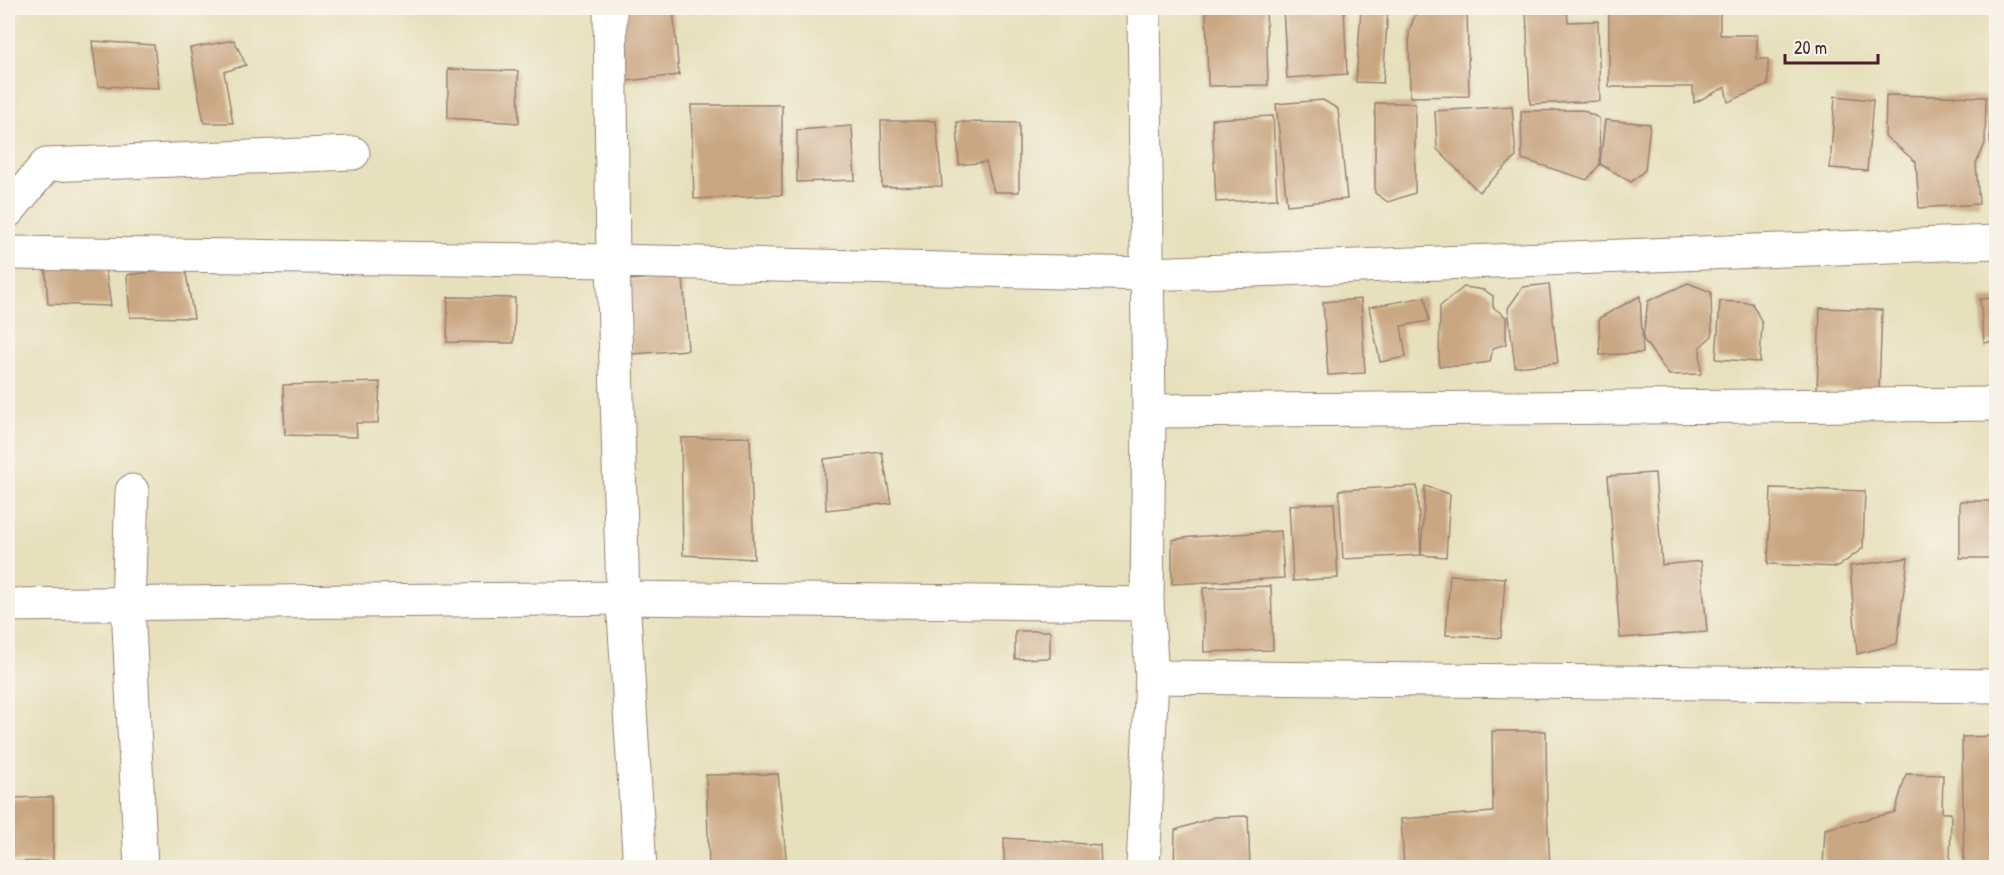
<svg xmlns="http://www.w3.org/2000/svg" width="2004" height="875" font-family="'Patrick Hand',sans-serif">
	<style>
		.building { fill: #caa783 }
		.lines { fill: none; stroke-linecap: round; stroke-linejoin: round }
		.minor-casing { stroke: #988074; stroke-width: 35 }
		.tertiary-casing { stroke: #988074; stroke-width: 35 }
		.minor { stroke: #fff; stroke-width: 33 }
		.tertiary { stroke: #fff; stroke-width: 33 }
	</style>
	<rect width="100%" height="100%" fill="#f7f3e8"/>
	<filter id="ink" filterUnits="userSpaceOnUse"><feTurbulence type="fractalNoise" baseFrequency=".0167" numOctaves="2"/><feDisplacementMap in="SourceGraphic" scale="12" xChannelSelector="R" yChannelSelector="G"/><feConvolveMatrix kernelMatrix="1 2 1 2 8 2 1 2 1" color-interpolation-filters="sRGB"/></filter>
	<filter id="wash" filterUnits="userSpaceOnUse"><feTurbulence type="fractalNoise" baseFrequency=".008" numOctaves="4" result="noise"/><feDisplacementMap in="SourceGraphic" scale="24" xChannelSelector="R" yChannelSelector="G"/><feGaussianBlur stdDeviation="1.35" result="paint"/><feColorMatrix in="noise" values="0 0 0 0 0 0 0 0 0 0 0 0 0 0 0 0 0 1.4 0 .05"/><feComposite in="paint" operator="in"/></filter>
	<g filter="url(#wash)">
		<rect width="100%" height="100%" fill="#e7e0bc"/>
		<g id="blocks">
			<g class="building">
				<polygon points="611,8 673,8 679,75 618,82"/>
				<polygon points="1206,8 1266,8 1268,85 1208,86"/>
				<polygon points="1283,8 1344,8 1347,74 1287,78"/>
				<polygon points="1361,8 1388,8 1383,83 1356,82"/>
				<polygon points="1418,8 1467,8 1469,96 1410,97 1409,31"/>
				<polygon points="1526,8 1567,8 1568,22 1598,21 1600,101 1530,104"/>
				<polygon points="1609,8 1720,8 1720,35 1757,35 1757,59 1768,59 1768,85 1728,102 1725,87 1694,103 1693,87 1609,87"/>
				<polygon points="1996,29 1996,91 1995,91 1990,32"/>
				<polygon points="234,40 246,65 224,72 233,123 204,123 190,48"/>
				<polygon points="92,41 154,45 159,88 98,86"/>
				<polygon points="448,69 518,71 519,123 448,118"/>
				<polygon points="1886,95 1986,97 1985,144 1976,164 1979,204 1919,208 1916,162 1885,136"/>
				<polygon points="1835,96 1873,100 1867,171 1830,168"/>
				<polygon points="1323,100 1338,109 1347,199 1287,205 1276,104"/>
				<polygon points="1375,103 1415,103 1415,193 1388,202 1375,193"/>
				<polygon points="691,105 782,105 782,195 694,199"/>
				<polygon points="1512,106 1516,157 1479,192 1437,149 1435,111"/>
				<polygon points="1582,110 1599,118 1600,164 1587,180 1522,159 1521,111"/>
				<polygon points="1989,112 1996,112 1996,185 1992,184"/>
				<polygon points="1273,116 1277,199 1216,202 1212,119"/>
				<polygon points="1605,120 1650,124 1645,170 1631,182 1600,164"/>
				<polygon points="881,121 936,121 942,186 882,187"/>
				<polygon points="957,122 1019,123 1019,192 994,192 986,162 959,165"/>
				<polygon points="852,126 855,180 797,182 797,130"/>
				<polygon points="103,255 111,306 48,304 45,262"/>
				<polygon points="185,268 194,318 130,317 127,275"/>
				<polygon points="683,276 688,350 632,354 628,280"/>
				<polygon points="1688,283 1711,292 1712,336 1700,347 1701,374 1669,375 1643,339 1648,301"/>
				<polygon points="1549,284 1558,363 1515,367 1508,308 1523,287"/>
				<polygon points="1464,287 1484,290 1493,296 1493,307 1506,317 1506,344 1493,348 1490,362 1459,366 1439,366 1440,306"/>
				<polygon points="1640,296 1643,353 1600,355 1599,318"/>
				<polygon points="448,297 515,298 514,343 447,342"/>
				<polygon points="1425,297 1429,321 1401,326 1406,357 1380,362 1369,307"/>
				<polygon points="1996,298 1996,341 1984,343 1980,299"/>
				<polygon points="1361,299 1365,373 1328,375 1323,302"/>
				<polygon points="1720,301 1752,303 1762,323 1760,362 1716,359"/>
				<polygon points="1820,308 1882,310 1879,390 1817,389"/>
				<polygon points="380,382 378,423 356,423 357,437 285,435 283,385"/>
				<polygon points="750,437 754,559 683,555 681,438"/>
				<polygon points="882,452 891,503 826,510 824,459"/>
				<polygon points="1655,473 1662,565 1701,561 1707,632 1620,638 1608,476"/>
				<polygon points="1417,486 1421,555 1343,559 1339,490"/>
				<polygon points="1425,486 1450,494 1446,557 1421,555"/>
				<polygon points="1771,488 1865,491 1863,548 1838,567 1768,564"/>
				<rect x="1960" y="501" width="36" height="57"/>
				<polygon points="1334,503 1338,578 1293,581 1289,505"/>
				<polygon points="1281,531 1284,578 1172,584 1172,540 1191,537"/>
				<polygon points="1908,558 1897,644 1857,654 1850,566"/>
				<polygon points="1450,575 1505,578 1501,638 1446,635"/>
				<polygon points="1271,586 1273,650 1204,652 1203,588"/>
				<polygon points="1015,631 1050,631 1050,658 1015,659"/>
				<polygon points="1492,731 1546,731 1547,811 1550,867 1404,867 1401,819 1493,812"/>
				<polygon points="1996,736 1996,867 1964,867 1962,737"/>
				<polygon points="778,774 787,867 709,867 706,775"/>
				<polygon points="1906,774 1943,775 1942,813 1951,813 1950,867 1823,867 1825,829 1895,812"/>
				<polygon points="53,797 53,861 8,862 8,798"/>
				<polygon points="1248,816 1250,867 1174,867 1175,830 1215,817"/>
				<polygon points="1004,838 1100,845 1101,867 1004,867"/>
			</g>
		</g>
	</g>
	<g filter="url(#ink)">
		<use href="#blocks" fill-opacity="0" stroke="#988074" stroke-width="1.5"/>
		<g class="lines">
			<defs>
				<g id="minor">
					<polyline points="610,8 613,261 623,598 640,868"/>
					<polyline points="8,211 46,165 353,153"/>
					<polyline points="8,253 613,261 1147,274 1996,242"/>
					<polyline points="1149,411 1996,404"/>
					<polyline points="132,491 128,605 141,868"/>
					<polyline points="8,605 623,598 1147,604"/>
					<polyline points="1152,677 1996,686"/>
				</g>
				<polyline id="tertiary" points="1143,868 1152,677 1147,604 1149,411 1144,8"/>
			</defs>
			<use href="#minor" class="minor-casing"/>
			<use href="#tertiary" class="tertiary-casing"/>
			<use href="#minor" class="minor"/>
			<use href="#tertiary" class="tertiary"/>
		</g>
	</g>
	<rect width="2004" height="875" fill="none" stroke="#f7f3e8" stroke-width="30"/>
	<path d="M1785 54v9h93v-9" fill="none" stroke="#4a1f2b" stroke-width="3"/>
	<text x="1794" y="54" font-size="18" fill="#4a1f2b" stroke="#f7f3e8" stroke-width="4.5" paint-order="stroke">20 m</text>
</svg>
